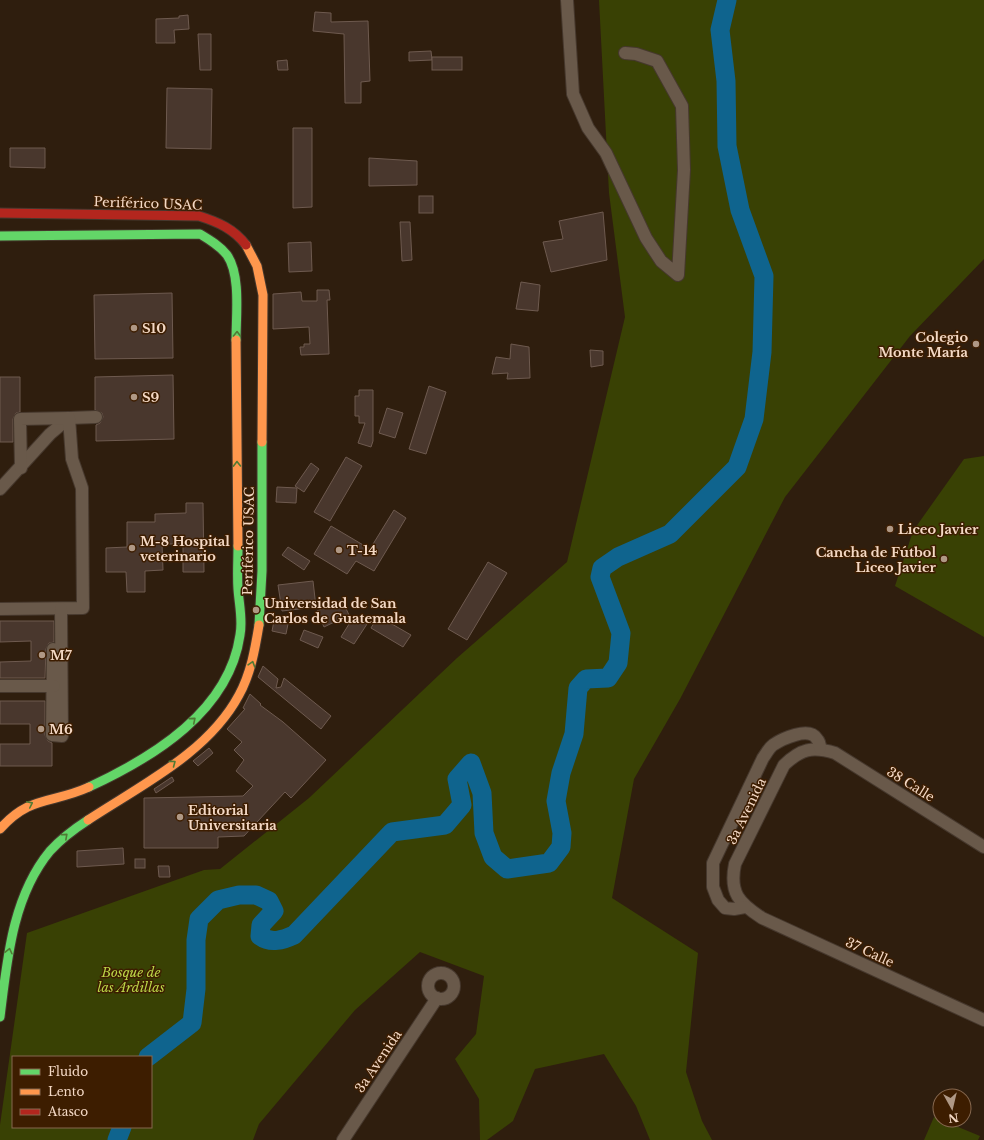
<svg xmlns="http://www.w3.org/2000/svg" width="984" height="1140" font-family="'Libre Baskerville',serif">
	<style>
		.green { fill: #394104; fill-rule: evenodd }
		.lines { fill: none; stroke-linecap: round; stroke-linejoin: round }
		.river { stroke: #0f648e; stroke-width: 19 }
		.building { fill: #49372d; stroke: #6e5a4f }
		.street-casing { stroke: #46382d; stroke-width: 14 }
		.fast-casing { stroke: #46382d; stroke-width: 11 }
		.slow-casing { stroke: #46382d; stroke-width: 11 }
		.jam-casing { stroke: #46382d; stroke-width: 11 }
		.street { stroke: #69594a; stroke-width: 12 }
		.fast { stroke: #63d668; stroke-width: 9 }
		.slow { stroke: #ff974d; stroke-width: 9 }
		.jam { stroke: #b3261e; stroke-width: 9 }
		.oneway { stroke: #507a34 }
		.poi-dot { fill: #af9885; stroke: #3d1d00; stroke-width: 1.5 }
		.labels { text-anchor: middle; stroke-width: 3; stroke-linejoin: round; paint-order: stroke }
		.street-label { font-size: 13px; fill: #f4d9c5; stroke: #3d1d00 }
		.poi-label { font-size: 13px; font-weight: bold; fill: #f4d9c5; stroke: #3d1d00; text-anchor: start }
		.park-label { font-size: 13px; font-style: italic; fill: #bbd647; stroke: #3d1d00 }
	</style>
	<rect width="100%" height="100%" fill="#2f1e0e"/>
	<g class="green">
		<path d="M599 0H984V259L910 336 785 497 680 699 634 779 612 898 698 953 686 1072 702 1121 712 1140H650L636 1106 604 1054 535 1069 513 1121 487 1140H480L479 1099 455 1059 476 1034 484 976 420 952 355 1010 259 1124 253 1140H0V1125L27 933 204 870 220 869 309 798 457 658 567 562 625 317 609 193ZM13 1057H151V1127H13Z"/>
		<polygon points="984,456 984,637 895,586 913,531 964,459"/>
		<polygon points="934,1117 980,1136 978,1140 924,1140"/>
	</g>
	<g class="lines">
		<g class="river">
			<path d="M148 1057 192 1023 196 989V940L199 919 218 900 239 895H256L269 901 274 911 261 925 260 936C271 944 283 940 294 935L392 832 445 825 462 805 457 779 471 763 482 793 484 833 493 857 507 869 549 863 561 847 562 833 556 801 561 773 574 734 578 688 586 679 608 678 618 663 621 633 600 577 602 568 618 557 670 534 737 467 754 419 762 352 764 276 740 210 727 146 726 81 720 30 727 0"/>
			<polyline points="117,1140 122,1127"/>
		</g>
	</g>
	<g class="building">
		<polygon points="315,12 331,13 331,22 368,21 370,81 361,82 361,103 345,103 344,34 313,31"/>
		<polygon points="188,15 189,29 174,30 175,43 156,43 156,19 179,18 179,16"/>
		<polygon points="198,34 211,34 211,70 200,70"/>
		<polygon points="431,51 432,60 409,61 409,52"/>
		<rect x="432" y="57" width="30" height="13"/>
		<polygon points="287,60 288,70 278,70 277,61"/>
		<polygon points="167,88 212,89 211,149 166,148"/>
		<polygon points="293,128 312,128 312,207 293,208"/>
		<polygon points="10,148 45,148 45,168 10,167"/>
		<polygon points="369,158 417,161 417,185 369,186"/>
		<rect x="419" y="196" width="14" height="17"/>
		<polygon points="603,212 607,260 551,272 543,242 563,239 559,221"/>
		<polygon points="400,222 410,222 412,260 402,261"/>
		<polygon points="311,242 312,271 289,272 288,243"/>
		<polygon points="521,282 540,285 538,311 516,309"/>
		<polygon points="317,290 329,290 330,300 327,300 329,354 301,355 300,347 304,347 304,344 310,344 309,327 273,329 273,294 301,292 302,301 317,301"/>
		<polygon points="172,293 173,358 95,359 94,295"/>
		<polygon points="511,344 529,347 530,378 507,379 508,373 492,374 496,357 510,359"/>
		<polygon points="590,350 603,351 603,365 591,367"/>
		<polygon points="173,375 174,439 96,441 96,425 100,423 103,417 102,413 95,410 95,377"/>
		<polygon points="0,377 20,377 20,412 16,413 13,419 13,442 0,442"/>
		<polygon points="429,386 446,392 426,454 409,449"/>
		<polygon points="359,390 373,390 373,441 371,447 358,443 365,423 359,423 359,416 355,416 355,396 359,396"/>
		<polygon points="387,408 403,413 395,438 379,433"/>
		<polygon points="346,457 362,466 330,521 314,512"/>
		<polygon points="311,463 319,469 304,492 295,486"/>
		<polygon points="277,487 297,488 296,503 276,502"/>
		<polygon points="186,503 203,503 204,572 183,572 183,544 162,544 163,570 145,571 145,592 127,592 126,572 106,572 106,548 127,547 127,522 155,522 155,514 186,513"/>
		<polygon points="394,510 406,518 374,571 356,561 347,574 314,554 331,526 370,549"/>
		<polygon points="288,547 310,561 304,570 282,555"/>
		<polygon points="488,562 507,573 467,640 448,629"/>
		<polygon points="313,581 316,607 282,611 278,585"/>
		<polygon points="342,600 349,615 324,627 317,611"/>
		<polygon points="354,616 367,624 354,644 341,637"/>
		<polygon points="378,616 411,635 403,647 371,628"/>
		<polygon points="0,621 54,621 54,642 49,643 46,649 45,678 0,678 0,662 31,661 31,641 0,642"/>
		<polygon points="274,621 288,624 286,634 272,631"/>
		<polygon points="304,630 323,637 318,648 300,640"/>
		<polygon points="263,666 278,679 276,688 281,687 284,678 331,716 321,729 258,677"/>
		<polygon points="250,694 261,704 260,705 283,722 326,760 291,798 285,792 244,836 218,837 218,848 144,848 144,798 243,796 253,786 236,771 244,760 234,750 242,742 227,729 245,709 243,708"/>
		<polygon points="0,701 45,701 45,735 48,741 52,743 52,766 0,766 0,744 30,744 30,724 0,724"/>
		<polygon points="209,748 213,753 198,766 193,761"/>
		<polygon points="172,777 174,781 156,793 154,789"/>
		<polygon points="123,848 124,864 77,867 77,851"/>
		<rect x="135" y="859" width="10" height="9"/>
		<polygon points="158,866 169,866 170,877 159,877"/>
	</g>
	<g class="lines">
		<defs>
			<g id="street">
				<polyline points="567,0 573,94 588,128 606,153 646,238 661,261 678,275 684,170 682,106 657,61 636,54 625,53"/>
				<polyline points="0,489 50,434 69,418 96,417"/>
				<polyline points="0,609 83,608 82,488 72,459 69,418 20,419 21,468"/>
				<polyline points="53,649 52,735 62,736 61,609"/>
				<polyline points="0,686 54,686"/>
				<path d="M984 847 835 753C812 746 801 749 784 765L735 864C729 893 739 903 762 918L984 1020"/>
				<path d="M745 907 734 909 725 908 718 900 713 887V863L763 758C766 754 769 748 773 745 782 739 809 726 817 739 819 741 820 745 820 748"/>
				<circle cx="441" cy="986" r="13"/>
				<polyline points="343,1140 437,998"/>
			</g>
			<g id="fast">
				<path d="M0 236 200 234C210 240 220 246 227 255 241 275 236 316 236 340"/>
				<polyline points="259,625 262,571 262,442"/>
				<path d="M89 787C154 757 229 711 240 635 243 620 239 604 238 589 237 575 238 561 238 546"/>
				<path d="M0 1017C7 961 12 897 50 851 61 839 74 829 88 820"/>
			</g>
			<g id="slow">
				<polyline points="246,245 257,266 263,295 262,442"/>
				<polyline points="236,340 238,546"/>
				<path d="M88 820C141 785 208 753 239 695 251 673 255 649 259 625"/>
				<path d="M0 829C30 795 52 804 89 787"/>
			</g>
			<path id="jam" d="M0 213 199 216C218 222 234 229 246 245"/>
		</defs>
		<use href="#street" class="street-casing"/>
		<use href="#fast" class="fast-casing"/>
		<use href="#slow" class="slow-casing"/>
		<use href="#jam" class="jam-casing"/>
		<use href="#street" class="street"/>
		<use href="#fast" class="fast"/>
		<use href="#slow" class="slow"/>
		<use href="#jam" class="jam"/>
	</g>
	<defs><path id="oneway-chevron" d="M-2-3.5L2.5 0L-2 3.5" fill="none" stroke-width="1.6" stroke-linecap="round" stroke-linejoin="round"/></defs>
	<g class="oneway">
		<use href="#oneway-chevron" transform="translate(237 334) rotate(-89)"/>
		<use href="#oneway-chevron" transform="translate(237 464) rotate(-91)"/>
		<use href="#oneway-chevron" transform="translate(252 664) rotate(-73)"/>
		<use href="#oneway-chevron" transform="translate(193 720) rotate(-40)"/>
		<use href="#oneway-chevron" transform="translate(173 763) rotate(-37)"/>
		<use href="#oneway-chevron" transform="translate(30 804) rotate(-26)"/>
		<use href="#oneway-chevron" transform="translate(65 836) rotate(-42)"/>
		<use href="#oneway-chevron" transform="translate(9 951) rotate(-77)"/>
	</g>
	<g class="poi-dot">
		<circle cx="134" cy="328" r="4"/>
		<circle cx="976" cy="344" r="4"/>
		<circle cx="134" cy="397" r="4"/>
		<circle cx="890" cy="529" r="4"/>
		<circle cx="132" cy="548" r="4"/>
		<circle cx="339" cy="550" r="4"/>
		<circle cx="944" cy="559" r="4"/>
		<circle cx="256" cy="610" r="4"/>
		<circle cx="42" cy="655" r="4"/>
		<circle cx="41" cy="729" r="4"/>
		<circle cx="180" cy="817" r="4"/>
	</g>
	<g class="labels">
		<g class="street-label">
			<text transform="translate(148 203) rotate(2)" y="5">Periférico USAC</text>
			<text transform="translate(248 541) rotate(-89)" y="5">Periférico USAC</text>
			<text transform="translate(911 784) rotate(32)" y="5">38 Calle</text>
			<text transform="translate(746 811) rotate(-64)" y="5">3a Avenida</text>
			<text transform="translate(870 952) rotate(25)" y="5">37 Calle</text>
			<text transform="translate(378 1061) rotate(-56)" y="5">3a Avenida</text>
		</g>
		<g class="poi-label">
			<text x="142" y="333">S10</text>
			<text x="968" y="342" text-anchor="end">Colegio<tspan x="968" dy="15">Monte María</tspan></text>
			<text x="142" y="402">S9</text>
			<text x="898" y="534">Liceo Javier</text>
			<text x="140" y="546">M-8 Hospital<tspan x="140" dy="15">veterinario</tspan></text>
			<text x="347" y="555">T-14</text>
			<text x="936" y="557" text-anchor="end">Cancha de Fútbol<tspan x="936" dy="15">Liceo Javier</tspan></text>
			<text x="264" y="608">Universidad de San<tspan x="264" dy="15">Carlos de Guatemala</tspan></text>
			<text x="50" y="660">M7</text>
			<text x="49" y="734">M6</text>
			<text x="188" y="815">Editorial<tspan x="188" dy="15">Universitaria</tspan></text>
		</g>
		<g class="park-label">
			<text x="131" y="977">Bosque de<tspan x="131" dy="15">las Ardillas</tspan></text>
		</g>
	</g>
	<rect x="12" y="1056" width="140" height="72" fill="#3d1d00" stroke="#86684f"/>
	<rect x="20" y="1069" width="20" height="6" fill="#63d668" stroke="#86684f"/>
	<text x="48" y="1076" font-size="12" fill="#f4d9c5">Fluido</text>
	<rect x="20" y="1089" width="20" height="6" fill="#ff974d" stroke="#86684f"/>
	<text x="48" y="1096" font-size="12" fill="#f4d9c5">Lento</text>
	<rect x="20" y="1109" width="20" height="6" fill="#b3261e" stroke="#86684f"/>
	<text x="48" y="1116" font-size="12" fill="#f4d9c5">Atasco</text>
	<g transform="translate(952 1108) rotate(172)"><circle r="19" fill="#3d1d00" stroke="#86684f"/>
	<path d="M0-3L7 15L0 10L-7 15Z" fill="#af9885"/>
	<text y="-6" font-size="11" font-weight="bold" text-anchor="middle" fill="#f4d9c5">N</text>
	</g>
</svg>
